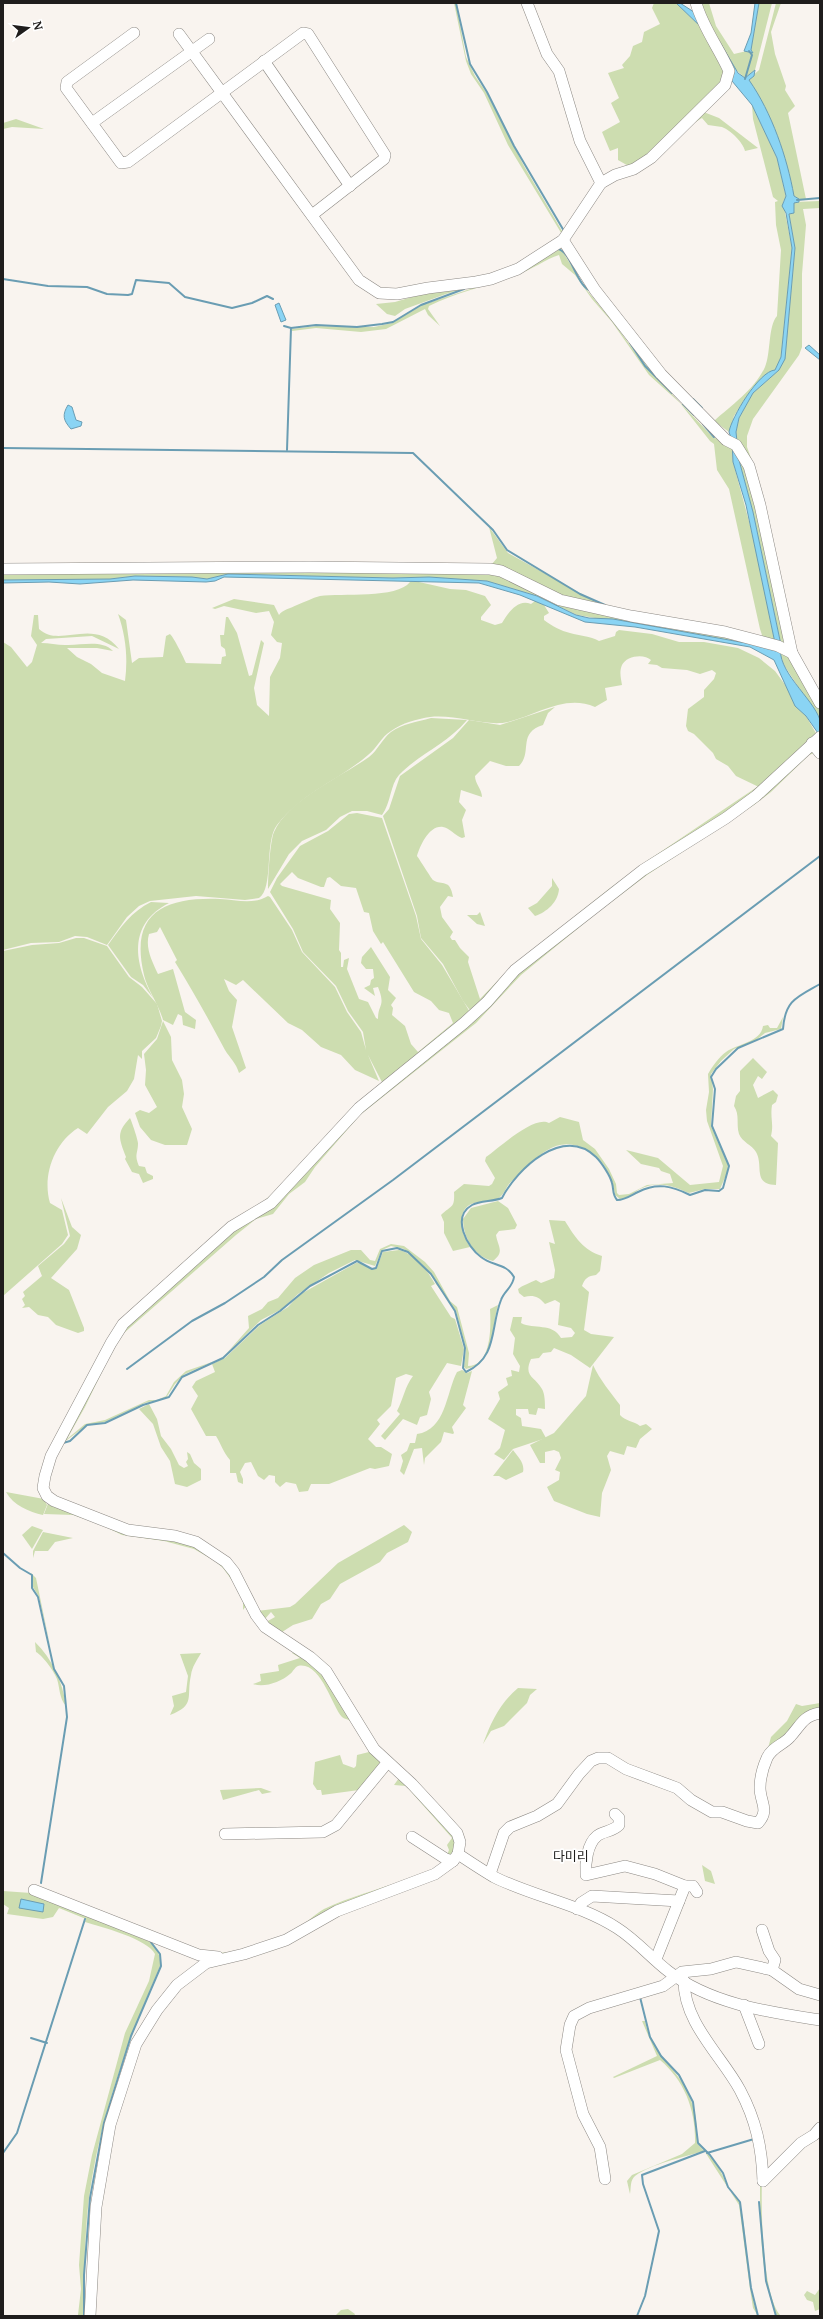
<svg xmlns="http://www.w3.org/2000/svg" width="823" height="2319" font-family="Merriweather,'Noto Sans KR',serif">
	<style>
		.green { fill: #cdddb0; fill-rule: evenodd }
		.water { fill: #8ad4f4; stroke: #6a9db3 }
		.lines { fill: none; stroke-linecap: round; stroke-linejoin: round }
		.stream { stroke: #6a9db3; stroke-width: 2 }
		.minor-casing { stroke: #8d8984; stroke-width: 12 }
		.minor { stroke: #fff; stroke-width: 11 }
		.labels { text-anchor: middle; stroke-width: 3.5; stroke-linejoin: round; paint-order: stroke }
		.quarter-label { font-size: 13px; fill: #1f1d1c; stroke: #fff }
	</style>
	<rect width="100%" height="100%" fill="#f9f4ef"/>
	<g class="green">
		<polygon points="454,3 456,3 466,57 475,76 486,92 524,166 565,236 563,236 508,145 484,93 471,74 466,61"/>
		<polygon points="654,3 676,3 701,27 725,69 724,85 665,141 632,168 618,160 618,148 610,151 602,132 620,122 611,103 619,98 608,73 624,68 622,65 630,56 633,46 642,42 644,32 660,24 652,8"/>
		<polygon points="698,3 709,3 716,26 734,54 751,50 759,3 772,3 755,70 745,78 735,69 721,44 711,30"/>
		<path d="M776 3H781L771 32 775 54 786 86 785 90 795 106 788 113 806 199H799L794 196C787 160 771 110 748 80L759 70Z"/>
		<path d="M752 105 777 158 786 197 783 202 792 248 781 357 775 371 752 388 734 416 729 432 714 421C732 405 755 389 765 367 771 353 768 326 777 316L781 250 776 225 775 202 778 201 773 197 753 119Z"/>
		<path d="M701 111 719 118 758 148 745 151C743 142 730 130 722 127 717 126 713 126 708 125L702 118 686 128Z"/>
		<polygon points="16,119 44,129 12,127 3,129 3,123"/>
		<polygon points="820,201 820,208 803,209 806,225 802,274 802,347 799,355 753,419 747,436 747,447 752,461 761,504 737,444 736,432 739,418 753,393 779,370 786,346 795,248 789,213 794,202"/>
		<path d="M556 246H560L566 249 585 279 660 376 712 428 732 444 733 462 754 540 775 643 764 641 760 629 729 489 717 470 714 444 710 441 680 403 649 375 612 322 592 299 575 275 562 264 559 255C546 259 531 270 517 275 487 286 457 292 429 306L428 309 440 326 428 315 425 309 386 329 361 332 316 328 292 331V329L316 326 374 327 392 323 422 305 518 273 560 249 563 252 585 288 614 323 645 366 713 437 724 442 721 438 714 436 646 366 607 311 594 298 592 290 586 287 564 251 561 248H557L517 272 446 294 405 309 395 316 387 314 376 304 395 302 446 287 491 280 518 270Z"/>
		<polygon points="739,460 748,466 787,649 781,645 753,512"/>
		<polygon points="489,527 508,553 598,603 561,599 492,564 497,558"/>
		<polygon points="3,571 493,573 533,591 748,643 577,615 537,596 487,581 429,577 393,578 228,574 207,579 192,577 135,576 110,579 3,580"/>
		<path d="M410 582H419L450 589 466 590 485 596 491 605 481 617V620L495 625 502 623C508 613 518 598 531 604L535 601 544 605 549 613 544 616V620C552 626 561 631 570 633 580 636 590 636 599 641L615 636 616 632 619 630 652 634 679 642H704L738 648 759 658 775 671 786 686 795 705 806 716 817 735 761 788 736 776 728 766 716 759 713 753 694 734 688 731 686 726 688 709 704 697V690L714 679 716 673 712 670 700 674 687 670 662 668 657 665 648 664 651 660C644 653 626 656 622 665 619 672 621 678 622 685L605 688 607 700 595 707C565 694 537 715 508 722 486 727 456 714 430 717 417 719 402 723 391 731 381 737 377 748 368 755 338 781 304 791 277 825 264 842 274 888 259 898L245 900 196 896 150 901 139 906 127 917 107 945 87 937 75 936 59 942 31 943 3 950V642L11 647 27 667 32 662 37 645 31 636 34 615H38L39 629C60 649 93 616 119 649L92 636 46 639 41 643C49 643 57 645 65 645 81 646 101 639 113 651L97 648H67L77 657 91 664 102 673 125 681C128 659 126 636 118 614L126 620 132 663 139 658 163 657 166 636 170 634C174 638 183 656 186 663L221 664 222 657 226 656 225 649 221 646 220 635H224L226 617H228L237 633 249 676 252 675 261 640 264 643 254 688 257 705 269 716 270 677 280 658 282 643 277 642 271 635 274 622 269 611 256 613 224 606 215 609 212 608 234 599 274 605 279 615C282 610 291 608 297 605 305 602 312 598 320 596 342 593 397 599 410 582Z"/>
		<polygon points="779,652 789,655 820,706 820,721 784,665"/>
		<path d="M555 707 548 713 543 725C517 733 533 752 519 766H506L490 761 475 776C475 784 482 789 482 797L461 790 459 802 466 810 462 820 465 837 462 838C456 836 448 827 443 827 429 825 420 846 417 856 420 860 431 878 433 880 442 886 450 878 453 897L448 896 440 907 442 917 453 932 450 937 452 940H455L460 948 469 957 468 962 480 999 512 966 609 889 647 861 757 787 759 789 648 865 472 1013 463 1001 443 964 421 938 417 916 383 816 389 809 400 776 453 738 469 720 500 725Z"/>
		<path d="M431 718 467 720C447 744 419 754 399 775 390 785 391 803 382 815L367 811H352L340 817 326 830 302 841 289 854 268 889C268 878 270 841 274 832 289 799 341 777 369 757 378 750 382 739 391 732 402 724 417 722 431 718Z"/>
		<polygon points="810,750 817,752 809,755 771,792 754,805 647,875 598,912 521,975 476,1023 360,1115 315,1167 305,1182 289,1194 273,1214 256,1219 236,1235 124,1333 111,1353 85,1407 67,1439 85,1424 105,1420 149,1400 157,1400 166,1396 174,1382 186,1371 215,1361 185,1374 175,1384 166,1398 145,1403 105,1422 87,1425 63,1443 124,1327 524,967"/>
		<path d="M357 813 382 818 416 916 421 939 442 965 471 1014 384 1086 368 1055 379 1081 355 1070 341 1055 321 1047 302 1030 288 1023 243 980 236 985 224 979 229 991 237 1000 232 1027 246 1068 239 1073C236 1063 230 1058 225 1050 209 1020 193 991 175 962L177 960 160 927 157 932 149 934C145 948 152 961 158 974L173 969 185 1012 196 1020 195 1029 183 1025 182 1016 178 1014 173 1025 163 1020C159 1005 147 989 144 975 129 912 165 897 220 899 237 900 253 905 268 896L270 897 292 930 302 952 335 987 347 1012 361 1032 366 1050 363 1032 348 1011 336 986 303 952 293 929 270 892 277 878 300 846 328 831 349 814ZM292 872 298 878 321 887H324L327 878 330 877 341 886 356 888 364 912 369 913 373 931 381 944 383 942 414 992 431 1001 439 1010 449 1013 453 1023 418 1052 411 1044 405 1026 392 1015 393 1008 391 1005 396 998 388 990 390 977 371 947 362 957 361 963 366 969H373L374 978 371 980 370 985 364 988 375 996 373 988 378 987C386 1007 378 1003 378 1019L376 1018 368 1002 359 999 347 969 349 958 344 960 343 967H341V953L339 950 340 923 330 909 331 900 282 886 280 884Z"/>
		<path d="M552 878 559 889C558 902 547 912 535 916L528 908 537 903 552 886Z"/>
		<path d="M151 902 169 903C127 924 134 964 154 999L143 985 131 977 108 945C120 928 132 911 151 902Z"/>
		<polygon points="480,912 485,926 477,924 467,915 477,915"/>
		<path d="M76 938H84L107 946 129 977 142 987 157 1004 162 1021 161 1026 156 1038 142 1051V1059L138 1055 134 1079 127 1091 108 1107 87 1134 78 1128C54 1143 42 1176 50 1203L62 1210 68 1235 62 1244 3 1296V951L32 945 59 943Z"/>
		<path d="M783 1017 781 1029 765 1033 755 1041 734 1049 721 1061 711 1074 713 1089 711 1126 728 1165 727 1173 720 1189H705L689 1193C672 1186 659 1180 640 1189 633 1193 629 1198 620 1199L615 1195C613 1179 605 1161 590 1152 565 1136 547 1147 529 1165 522 1172 515 1177 509 1184 506 1188 504 1194 500 1197 489 1206 470 1196 463 1213 458 1225 464 1236 470 1247L453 1251 444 1233V1222L441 1215C451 1205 455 1209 454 1192L464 1184 489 1186 492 1184 495 1178 485 1161 486 1157C499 1148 534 1115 549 1123L560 1117 579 1122 583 1140 595 1149 609 1169 616 1184 617 1193 619 1195 629 1194 647 1185 673 1183 670 1174 661 1171 659 1168 641 1164 626 1150 658 1158 690 1185 719 1182 723 1166 707 1121 706 1110 709 1092 708 1074C712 1067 719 1057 726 1052 737 1044 761 1042 763 1026L768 1025 770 1028H777Z"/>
		<polygon points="163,1021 171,1037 172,1060 182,1080 184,1094 182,1107 192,1129 187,1145 165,1145 151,1140 140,1127 135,1113 140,1110 149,1113 157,1107 145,1085 146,1070 144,1054 157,1039"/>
		<path d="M753 1058 767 1072 762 1079 758 1076 753 1085 758 1098 773 1090 778 1095 776 1102 772 1105C770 1118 774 1124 771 1136L778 1143 776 1185C752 1184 764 1166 756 1152 752 1145 742 1142 739 1134 736 1124 740 1115 734 1106L736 1096 740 1091V1071Z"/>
		<path d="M130 1118C132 1122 138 1140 138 1143 138 1154 134 1154 139 1166L145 1167 147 1173 153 1176V1179L143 1183 139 1174 132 1172 125 1159 126 1157C119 1138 116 1133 130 1118Z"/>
		<polygon points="61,1198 72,1227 81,1235 77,1249 51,1278 69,1290 84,1328 84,1331 78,1333 56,1325 48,1317 38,1315 29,1307 22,1308 25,1305 22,1299 25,1296 23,1292 42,1276 38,1266 64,1244 70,1236"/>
		<path d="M498 1201 508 1208 517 1225 515 1229 499 1231 496 1235C498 1247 505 1252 493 1261 475 1257 463 1238 463 1219L471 1208Z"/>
		<path d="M549 1220 565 1221C575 1237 583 1250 602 1256L600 1271 596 1275C588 1276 585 1278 582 1286L589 1292 584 1330 591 1334 614 1337 590 1368 571 1355 554 1348 551 1352 543 1353 539 1358 531 1359C523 1377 535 1376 542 1389 545 1394 545 1403 545 1409L538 1408 536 1415 529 1414 528 1409H516V1415L521 1418 522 1426 541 1429 546 1438 513 1449 504 1460 494 1454 500 1448 505 1430 488 1419 500 1399 498 1392 508 1385 506 1378 512 1376 511 1370 519 1372 520 1366 513 1354 515 1338 510 1330 513 1317H522L521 1323C534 1330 552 1322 561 1338L572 1337 575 1333 571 1328 558 1325 560 1303 555 1300 545 1304C538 1296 533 1295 524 1297L519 1293 518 1289C523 1285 530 1283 536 1280L541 1283 554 1278 555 1270 549 1242 555 1244Z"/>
		<path d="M391 1244 404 1246 425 1262 434 1272 450 1301 457 1307 469 1353 468 1366C492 1366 491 1325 490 1309L498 1305C492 1326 494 1364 466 1369L464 1367 466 1349 456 1311 436 1284 432 1274 404 1249 391 1246 382 1250 375 1266 355 1260 329 1273 298 1294 282 1309 261 1320 225 1355 249 1328 248 1316 262 1309 268 1302 278 1298 295 1278 314 1265 351 1250H361L370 1260 375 1261 380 1249Z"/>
		<path d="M399 1250C414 1253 428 1271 435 1284L431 1286 451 1317 455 1319 464 1349 461 1366 447 1363 429 1392 431 1399 427 1415 420 1417 417 1425 403 1419 385 1440 381 1436 400 1414 397 1411C403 1400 405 1386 413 1376L406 1374 396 1378 391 1406 377 1420 380 1424 368 1439 376 1447H381L392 1454 389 1466 375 1469 370 1468 329 1484H311L308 1491 299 1492 296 1484 286 1482 280 1487 275 1482V1476L269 1475 264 1480 258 1476 251 1462 245 1463 240 1472 243 1479V1484L238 1482 236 1473H230V1460C223 1452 221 1444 216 1436H206L191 1409 198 1396 192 1387 196 1381 215 1372 212 1364 225 1358 260 1325 288 1307 299 1295 356 1263C364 1262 368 1270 376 1269L383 1252Z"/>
		<path d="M593 1365C600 1380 611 1393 620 1405V1415C625 1421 634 1421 640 1426L646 1424 652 1429 640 1439 636 1448 627 1446 624 1455 610 1451 607 1456 611 1470 602 1493 600 1517 587 1514 554 1501 547 1487 559 1480 560 1472 555 1470 561 1458 559 1452 554 1450 545 1452V1463H540L530 1445 554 1433 586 1396Z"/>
		<path d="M462 1370 467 1373 472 1371 463 1405 466 1408 452 1427 454 1433 453 1434 444 1432 441 1442 425 1458 424 1465 422 1448 414 1449 404 1475 400 1471 403 1461 401 1455 407 1451 410 1443H415L417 1434C446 1430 446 1393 457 1372Z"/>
		<polygon points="149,1404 157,1419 161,1436 171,1449 179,1465 184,1468 188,1466 186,1462 188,1459 187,1452 190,1454 194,1463 201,1469 201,1480 187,1487 175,1484 170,1461 161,1447 153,1424 139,1409"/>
		<path d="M513 1450C518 1457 525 1463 523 1472L506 1480 499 1476H493Z"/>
		<path d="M6 1492 44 1499 47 1505 43 1515C29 1512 13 1505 6 1492Z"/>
		<polygon points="49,1501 183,1541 221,1560 248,1603 243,1610 243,1601 236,1586 223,1568 215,1561 194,1549 164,1541 122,1535 100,1524 73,1515 44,1514"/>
		<polygon points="404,1525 412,1532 408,1542 387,1553 380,1562 340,1584 330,1599 321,1604 312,1619 293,1625 279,1634 266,1622 275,1617 271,1612 264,1620 257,1611 290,1607 295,1604 338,1563"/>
		<polygon points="32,1526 43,1530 32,1549 22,1535"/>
		<polygon points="43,1532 73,1538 55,1542 48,1551 35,1551 33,1558 33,1551"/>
		<polygon points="31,1573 36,1578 51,1650 39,1597 33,1587"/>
		<path d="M35 1642C52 1658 63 1683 66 1706 59 1698 60 1688 57 1679 54 1671 43 1656 36 1652Z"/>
		<path d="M297 1652 321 1669 382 1761 359 1790 322 1795 321 1790H317L313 1784 315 1762 340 1755 343 1764 354 1768 356 1766 357 1755 369 1752C364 1743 358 1729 350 1721 348 1719 344 1719 342 1717 332 1707 321 1661 298 1666 294 1668 293 1672 290 1674 281 1682 264 1688 253 1684L261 1681 260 1674 279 1671 278 1665 300 1658 292 1653Z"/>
		<path d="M201 1653C197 1660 192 1667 191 1675 186 1697 196 1705 170 1715L174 1706 172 1696 186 1692 188 1676 180 1654Z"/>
		<path d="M518 1688 537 1689 530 1695 527 1703 504 1726 491 1731 483 1744C491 1722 500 1703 518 1688Z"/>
		<polygon points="820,1703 820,1710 766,1756 771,1737 787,1721 796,1704 802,1706"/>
		<polygon points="398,1774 456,1840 452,1857 447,1855 449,1850 447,1845 452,1838 406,1786 394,1785 399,1778"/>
		<polygon points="261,1788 272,1792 262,1794 259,1790 223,1800 220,1790"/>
		<polygon points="702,1865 711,1871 715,1884 705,1881"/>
		<path d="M404 1880V1883C379 1892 352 1901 327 1912 315 1918 306 1927 294 1933 265 1948 226 1962 195 1950 227 1958 265 1948 294 1931 305 1925 313 1915 324 1909 349 1897 377 1890 404 1880Z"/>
		<path d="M3 1891 31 1893 148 1941C157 1947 161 1955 160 1966 128 2041 100 2116 89 2198 84 2237 85 2277 83 2316L78 2315 81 2289 79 2265 84 2196 92 2155 125 2033 149 1981 155 1954C148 1939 101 1927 85 1922L86 1919 59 1908 53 1917 43 1919 7 1914 9 1908 3 1904Z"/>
		<path d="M642 2021H645C653 2058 682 2070 692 2103 697 2115 697 2130 697 2143L704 2151C684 2157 651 2164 635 2176 630 2180 631 2188 630 2194L627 2181 632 2175 682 2154 695 2143C696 2111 685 2081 660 2060L614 2078 613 2077 657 2056Z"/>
		<path d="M705 2152C717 2160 722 2175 728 2187 730 2194 738 2197 740 2204 749 2241 745 2280 758 2316L753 2308 750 2289 739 2205Z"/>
		<path d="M760 2181H762C761 2209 762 2297 781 2316H777C760 2282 760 2219 760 2181Z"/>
		<polygon points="820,2288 820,2309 815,2311 813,2302 807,2300 804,2295 807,2291 815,2295"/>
		<polygon points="348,2309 355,2314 354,2316 335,2316 341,2310"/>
	</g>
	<g class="water">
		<path d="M676 3H680L697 14 721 44 738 73 745 78 755 70 754 76 749 80C772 113 787 157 794 196L799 199V202L794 203V213L789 214 795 248 785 359 779 370 753 393 739 418 736 432 739 460 753 512 781 645C775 670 813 698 820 720 821 725 820 731 820 736L806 716 795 706 774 660 750 647 635 627 585 622 520 595 479 583 224 577 215 581 206 582 133 580 80 584 49 582 3 583V580L110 579 135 576 192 577 207 579 228 574 393 578 429 577 487 581 537 596 576 615 589 618 613 619 740 642 775 643 746 505 733 462 732 441 729 432C731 418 759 371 775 370L781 357 792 248 786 213 782 206 786 196 777 158 752 105 727 75 701 27Z"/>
		<polygon points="755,3 759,3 751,50 753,53 744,51 751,33"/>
		<polygon points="279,303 286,320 281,322 275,305"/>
		<polygon points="809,345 820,355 820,360 805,348"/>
		<path d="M68 405 72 407 76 420 82 422 81 426 71 429C63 420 62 415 68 405Z"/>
		<polygon points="21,1899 44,1904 43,1912 19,1908"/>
	</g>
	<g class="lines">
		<g class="stream">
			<polyline points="456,3 470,64 487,92 514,146 564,231"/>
			<polyline points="745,79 752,55 749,51"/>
			<polyline points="797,200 820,198"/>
			<path d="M557 249C571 249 577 289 592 291"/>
			<polyline points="3,279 48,286 87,287 107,294 128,295 132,294 136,280 169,283 185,297 232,308 252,303 267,296 273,299"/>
			<polyline points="284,326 291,328 316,325 357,327 382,324 393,322 421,305 464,289"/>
			<polyline points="630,343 645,366 672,393"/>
			<polyline points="693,399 702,408"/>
			<polyline points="683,404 694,415"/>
			<polyline points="703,424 714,437"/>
			<polyline points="3,448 413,453 493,530 507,550 580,594 605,605"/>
			<polyline points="287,450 291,328"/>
			<polyline points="127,1369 192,1321 225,1303 264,1277 282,1260 393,1180 820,856"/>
			<path d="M63 1443 70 1441 87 1425 105 1423 143 1405 169 1397 182 1377 223 1358 258 1325 280 1311 310 1286 357 1261 372 1269 376 1268 382 1251 397 1248 408 1252 431 1274 455 1311 465 1348 463 1368 466 1372C498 1357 490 1328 501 1300 504 1291 513 1287 514 1277 506 1263 492 1266 481 1257 467 1247 451 1217 472 1205 481 1200 492 1202 502 1198 517 1169 563 1125 596 1157 601 1162 610 1175 612 1183 614 1190 612 1194 617 1200 625 1200 630 1196 638 1192 657 1182 672 1186 690 1195L705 1190 719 1191 723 1188 729 1166 712 1126 715 1089 711 1077 716 1069 738 1048 783 1029C785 1000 797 997 820 984"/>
			<polyline points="3,1553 20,1568 32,1575 32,1588 38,1597 54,1669 64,1686 67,1717 41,1883"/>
			<polyline points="640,1997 650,2037 661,2056 679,2075 693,2102 698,2143 710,2155 723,2173 728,2187 740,2202 751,2288 758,2316"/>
			<polyline points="31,2038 47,2043"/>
			<polyline points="3,2153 17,2133 85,1919"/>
			<polyline points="707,2153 754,2139"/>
			<polyline points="759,2202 766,2281 776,2316"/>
			<polyline points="84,2316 84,2275 90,2198 104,2123 131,2036 161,1966 160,1954 150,1941"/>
			<polyline points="637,2316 645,2296 659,2231 643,2184 642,2175 705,2151"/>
		</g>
		<defs>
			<g id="minor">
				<polyline points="527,3 547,54 559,71 580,141 601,183"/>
				<polyline points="134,33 67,82 66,88 121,163 128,162 303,33 308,34 385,155 384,159 312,215"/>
				<path d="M179 34 359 280 379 293 397 294 428 288 476 282 491 279 518 269 563 240 601 183 615 175 634 169 651 158 725 85 729 71C719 48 703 28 696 3"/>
				<polyline points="264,61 350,186"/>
				<polyline points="92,123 209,39"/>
				<polyline points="563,240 595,290 661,374 726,440 736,445 749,466 760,505 792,653"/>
				<polyline points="3,569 310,567 490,569 501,571 560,600 631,616 725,632 778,646 792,653 820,703"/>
				<polyline points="812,743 820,753"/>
				<path d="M615 1814 619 1818V1825C612 1832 603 1831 597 1836 587 1844 585 1864 586 1875L625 1866 655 1874 685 1886"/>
				<polyline points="225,1834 323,1832 336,1825 387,1763"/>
				<polyline points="412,1837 446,1859 453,1861"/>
				<path d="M458 1854C470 1862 482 1870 494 1877 534 1897 580 1904 617 1928 636 1940 651 1958 668 1971 710 2004 769 2012 820 2020"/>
				<path d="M490 1874 504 1833 510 1827 537 1816 557 1804 579 1774 591 1761 598 1758H608L626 1769 677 1788 691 1800 712 1812H722L747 1821 758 1823C770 1810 760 1802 760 1788 760 1777 763 1767 767 1758 772 1747 783 1745 790 1737 801 1725 803 1716 820 1713"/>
				<polyline points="34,1890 199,1955 218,1957"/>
				<polyline points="577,1909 581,1903 592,1896 679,1901"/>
				<polyline points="762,1930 769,1951 775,1960 772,1970"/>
				<polyline points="656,1959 685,1886 693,1886 697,1892"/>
				<path d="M684 1981C684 2023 721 2055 740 2090 756 2120 762 2148 763 2181"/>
				<polyline points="744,2005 759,2044"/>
				<polyline points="605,2179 600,2147 583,2114 566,2050 570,2025 574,2016 589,2008 663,1986 682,1972 711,1969 736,1962 772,1970 799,1989 820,1995"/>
				<polyline points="763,2181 801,2143 814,2135 820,2128"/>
				<polyline points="90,2316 96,2207 110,2125 136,2044 157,2010 177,1985 206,1963 244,1954 286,1940 337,1911 435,1874 453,1861 458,1854 460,1842 457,1833 437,1811 412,1784 374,1749 326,1671 310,1657 265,1627 256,1615 234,1572 226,1562 196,1542 175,1536 128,1530 54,1501 47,1496 43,1488 45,1476 51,1456 111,1343 123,1324 231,1227 271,1203 359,1108 464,1023 487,1002 515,970 643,870 726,818 756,796 820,737"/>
			</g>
		</defs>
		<use href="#minor" class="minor-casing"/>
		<use href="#minor" class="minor"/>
	</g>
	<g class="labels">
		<g class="quarter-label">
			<text x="571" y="1861">다미리</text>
		</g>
	</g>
	<rect width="823" height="2319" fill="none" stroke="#1f1d1c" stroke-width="8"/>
	<g transform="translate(28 28) rotate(76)" stroke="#ffffff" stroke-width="3" paint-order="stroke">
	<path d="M0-3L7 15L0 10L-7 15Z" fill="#1f1d1c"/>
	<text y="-6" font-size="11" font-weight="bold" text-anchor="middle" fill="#1f1d1c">N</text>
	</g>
</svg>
